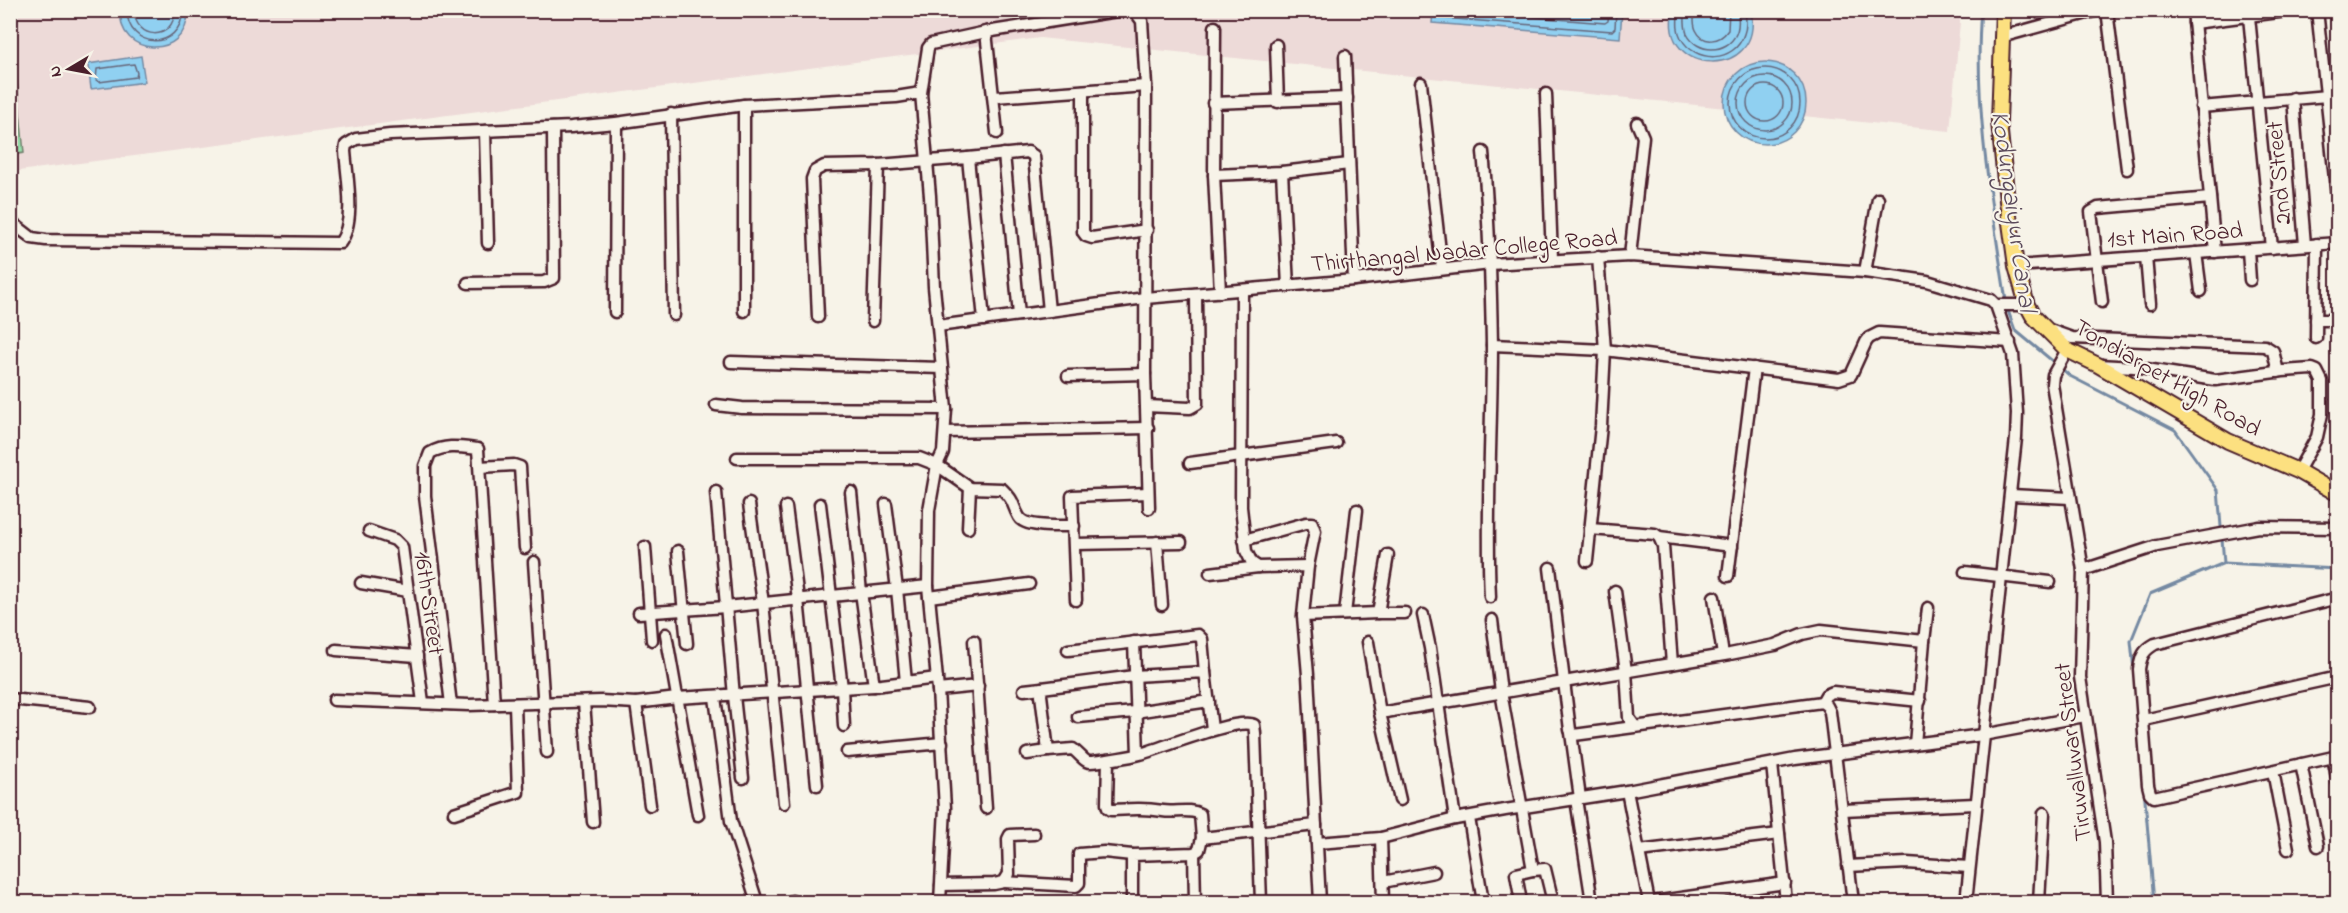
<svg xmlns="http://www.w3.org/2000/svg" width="2348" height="913" font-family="'Indie Flower',sans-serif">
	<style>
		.built { fill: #eddad8 }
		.green { fill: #98deab; stroke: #717e6b; stroke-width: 1.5 }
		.water { fill: #90d0f1; stroke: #7489a2; stroke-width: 1.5 }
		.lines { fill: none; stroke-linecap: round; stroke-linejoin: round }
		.shore { stroke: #66667a; stroke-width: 1.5 }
		.stream { stroke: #7489a2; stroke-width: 3 }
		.minor-casing { stroke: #4a1f2b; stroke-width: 15 }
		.major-casing { stroke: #4a1f2b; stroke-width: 18 }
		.minor { stroke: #f7f3e8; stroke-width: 10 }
		.major { stroke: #fce080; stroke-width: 14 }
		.labels { text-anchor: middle; stroke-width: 4.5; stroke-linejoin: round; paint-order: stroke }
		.street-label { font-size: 24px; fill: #4a1f2b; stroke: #f7f3e8 }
		.water-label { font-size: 26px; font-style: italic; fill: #5c4b5c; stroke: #f7f3e8 }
	</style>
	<rect width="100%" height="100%" fill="#f7f3e8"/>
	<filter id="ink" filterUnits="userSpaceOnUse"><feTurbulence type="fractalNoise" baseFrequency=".0167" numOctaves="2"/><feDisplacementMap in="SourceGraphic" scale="12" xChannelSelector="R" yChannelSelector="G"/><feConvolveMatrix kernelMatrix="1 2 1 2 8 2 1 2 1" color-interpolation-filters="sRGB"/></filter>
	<g filter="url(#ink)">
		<polygon class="built" points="10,11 1961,11 1950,131 1040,38 11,172"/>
		<polygon class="green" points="11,19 24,153 11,155 10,155"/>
		<g class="water">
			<path d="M1673 10 1751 11C1765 81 1657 77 1673 10Z"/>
			<path d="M121 11H188C188 62 116 56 121 11Z"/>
			<polygon points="1433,11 1622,11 1620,38 1432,23"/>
			<polygon points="141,56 145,82 91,89 88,64"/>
			<circle cx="1765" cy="103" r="41"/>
		</g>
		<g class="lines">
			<g class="shore">
				<path d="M127 10C127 50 181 52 183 10"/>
				<path d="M134 10C135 41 174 42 175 10"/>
				<polyline points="1439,10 1439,16 1442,18 1612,31 1615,28 1616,10"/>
				<polyline points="1448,10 1605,23 1608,21 1609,10"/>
				<path d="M1678 10C1678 20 1676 29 1681 38 1695 64 1735 63 1744 34 1747 26 1746 19 1745 10"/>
				<path d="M1685 10C1685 18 1684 26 1687 34 1697 54 1727 54 1736 34 1740 26 1738 18 1738 10"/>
				<path d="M1694 10C1694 17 1693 24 1696 30 1703 45 1720 42 1728 30L1729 10"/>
				<polygon points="134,64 137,73 136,77 99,82 96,80 97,69"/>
				<circle cx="1765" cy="103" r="35"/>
				<circle cx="1765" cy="103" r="27"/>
				<circle cx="1765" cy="103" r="18"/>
			</g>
			<g class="stream">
				<path d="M1981 10C1973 104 1992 209 2006 301"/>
				<polyline points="2007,308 2015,330 2056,364"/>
				<polyline points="2061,368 2070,376 2175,430 2218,490 2224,563"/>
				<polyline points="2134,670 2131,641 2150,594 2224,563 2338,569"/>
				<polyline points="2144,788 2154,902"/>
			</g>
			<defs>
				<g id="minor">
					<polyline points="1134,10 1142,21 1146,86 1145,374 1149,508"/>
					<polyline points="2107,10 2127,169"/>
					<polyline points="2193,10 2215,252"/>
					<polyline points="2317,10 2338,207"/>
					<polyline points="2249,17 2272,248"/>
					<polyline points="2194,23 2294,10"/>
					<polyline points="1215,27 1214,175 1220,292"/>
					<polyline points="986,32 997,133"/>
					<polyline points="2001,37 2098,10"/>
					<polyline points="1276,45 1278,102"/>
					<polyline points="1345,56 1354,280"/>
					<polyline points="1421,83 1442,269"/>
					<polyline points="1083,91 1083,232 1086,236 1092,238 1147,230"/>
					<polyline points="921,93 928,48 931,44 986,32 1123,10"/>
					<polyline points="1546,94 1552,259"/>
					<polyline points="995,97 1146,86"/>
					<polyline points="2293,98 2305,245"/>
					<polyline points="1213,103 1347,98"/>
					<polyline points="744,105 744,311"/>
					<polyline points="2201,107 2338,95"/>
					<polyline points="671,114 674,315"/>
					<polyline points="485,131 488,243"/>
					<path d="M1483 152C1489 216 1491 281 1492 345 1492 429 1486 513 1490 597"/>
					<polyline points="1004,154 1019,315"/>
					<polyline points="968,158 1028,152 1034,156 1049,311"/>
					<polyline points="1282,172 1288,286"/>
					<polyline points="1214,175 1282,172 1349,164"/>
					<path d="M10 221 32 238 46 240 340 243C356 221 347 178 345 151L346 145 356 139 390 135 571 127 616 123 744 105 896 97 921 93 930 196 934 287 946 409 943 452 937 465 929 510 928 586 938 690 945 808 940 902"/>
					<polyline points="2248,250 2250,280"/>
					<polyline points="2196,253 2201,291"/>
					<polyline points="1630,256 1643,137 1637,123"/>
					<polyline points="2146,257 2150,304"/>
					<polyline points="2016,266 2338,243"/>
					<polyline points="1865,272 1878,199"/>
					<polyline points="468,283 544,282 554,278 553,128"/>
					<polyline points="1242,291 1241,507 1246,551 1252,563 1258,567 1308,566 1303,616 1308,675 1320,902"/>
					<polyline points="2102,302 2091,212 2098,208 2210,198"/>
					<polyline points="615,312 616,123"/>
					<polyline points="818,317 812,179 815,171 824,166 878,165 968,158 984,320"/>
					<polyline points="2316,320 2338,320"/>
					<polyline points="873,321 878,165"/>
					<polyline points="938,326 1145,298 1354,280 1490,264 1630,256 1865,272 1927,281 1991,300 1996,305 2027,305"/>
					<polyline points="2047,329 2072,338 2265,346 2273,351 2278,372"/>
					<polyline points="2316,338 2317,244"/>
					<polyline points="1492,345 1605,350 1839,379 1851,375 1866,342 1869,338 1879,333 2010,342"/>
					<polyline points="2067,350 2053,375 2052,384 2083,570 2080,677 2105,842 2107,902"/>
					<polyline points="731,362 942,368"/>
					<polyline points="2099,365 2134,367 2215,380 2283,371 2312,369 2317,371 2322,381 2322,414 2317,437 2298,471"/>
					<polyline points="1068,376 1145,374"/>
					<polyline points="716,405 742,408 946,409"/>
					<polyline points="1146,406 1190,408 1197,404 1196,294"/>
					<polyline points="945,432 1148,428"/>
					<path d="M737 458H919L937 465 970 488 1002 489C1016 503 1011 503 1019 517 1025 528 1061 526 1074 526"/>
					<polyline points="1190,463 1336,443"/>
					<polyline points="480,467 514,465 520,467 525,548"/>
					<polyline points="716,492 734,696 743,778"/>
					<polyline points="851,492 861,592 874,686"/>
					<polyline points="2011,495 2070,498"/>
					<polyline points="749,504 763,603 784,803"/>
					<polyline points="820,504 842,688 844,726"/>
					<polyline points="886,504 897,589 906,682"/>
					<polyline points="786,507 798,599 817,785"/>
					<polyline points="968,528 970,488"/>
					<polyline points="1590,529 1655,534 1659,537 1663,546 1672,664"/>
					<polyline points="369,531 395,540 402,547 423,702"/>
					<polyline points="1659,537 1732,546"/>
					<polyline points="1244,540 1306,523 1312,523 1315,531 1308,566"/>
					<polyline points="1157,542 1162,605"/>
					<polyline points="1075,544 1181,542"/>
					<polyline points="645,547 652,640"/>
					<polyline points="678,551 687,644"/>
					<polyline points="1587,561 1601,426 1605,350 1598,257"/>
					<polyline points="534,562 547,752"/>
					<polyline points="1550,568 1570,730 1574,735 1822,702 1827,706 1830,712 1853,902"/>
					<polyline points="2083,570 2157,546 2259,527 2338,528"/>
					<polyline points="1965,572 2050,582"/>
					<polyline points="1210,573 1258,567"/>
					<polyline points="1728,576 1754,368"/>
					<polyline points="361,583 408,591"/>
					<polyline points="1615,591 1626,671 1629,718 1634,725"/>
					<polyline points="929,597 1029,584"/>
					<polyline points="1714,597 1723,655"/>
					<path d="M2338 598 2155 644C2144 650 2141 656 2139 669L2148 785 2150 793 2154 797 2338 756"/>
					<polyline points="1076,600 1072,496 1148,493"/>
					<polyline points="639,613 726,607 928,586"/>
					<polyline points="1378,613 1405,613"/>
					<polyline points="1345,614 1357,510"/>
					<polyline points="1423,615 1430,648 1455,819"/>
					<polyline points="1303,616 1378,613 1388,555"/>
					<polyline points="1492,620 1501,692 1533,870 1545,869 1553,902"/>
					<polyline points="666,634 698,815"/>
					<polyline points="974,641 986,808"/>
					<polyline points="1924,641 1928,608"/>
					<polyline points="1134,642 1138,754"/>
					<polyline points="1368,642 1380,713 1400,800"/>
					<polyline points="336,650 417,656"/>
					<polyline points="1068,650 1198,635 1202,639 1205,672"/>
					<polyline points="938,690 978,686"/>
					<polyline points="1024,690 1042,688"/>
					<polyline points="715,697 731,821 757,902"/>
					<polyline points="10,699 90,707"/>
					<polyline points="334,700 469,705 601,701 636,703 677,698 874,686 937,678"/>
					<polyline points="584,702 593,822"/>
					<polyline points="1822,702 1826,695 1833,692 1920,701"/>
					<polyline points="636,703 650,805"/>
					<path d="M451 704 425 496V466L430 453C446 444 460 447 478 449L494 704"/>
					<polyline points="1380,713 1730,654 1775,645 1802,634 1821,630 1924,641 1915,744"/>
					<polyline points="1078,717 1135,712 1209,701"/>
					<polyline points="2144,720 2338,677"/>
					<polyline points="1571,733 1580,798"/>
					<polyline points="847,752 942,743"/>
					<polyline points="1027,754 1048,751"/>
					<polyline points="2333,757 2338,783"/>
					<path d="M1108 760C1082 763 1091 765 1073 749L1048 751 1041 695 1042 688 1134 676 1205 672 1212 729"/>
					<polyline points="1772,764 1786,902"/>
					<polyline points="2301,764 2318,846"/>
					<polyline points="2273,771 2288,849"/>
					<polyline points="1627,791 1649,902"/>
					<polyline points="1576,799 1592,902"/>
					<polyline points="1843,810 1975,804"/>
					<polyline points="454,813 518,792 515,704"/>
					<polyline points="1469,818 1483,902"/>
					<polyline points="1202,838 1316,825"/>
					<polyline points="1381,838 1383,902"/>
					<polyline points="1317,843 1381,838 1455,819 1505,810 1627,791 1795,759 1983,735 2085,716"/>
					<polyline points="1639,851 1779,834"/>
					<polyline points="1194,853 1195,902"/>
					<polyline points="1848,866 1907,863 1969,867"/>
					<polyline points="1004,882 1076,886 1079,883 1079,854 1104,852 1132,855"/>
					<polyline points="1383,882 1434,872"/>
					<polyline points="941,885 994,884 1004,882 1009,874 1008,839 1010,835 1034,834"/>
					<polyline points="792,901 792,902"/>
					<path d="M1132 902V855L1194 853 1199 850 1202 838 1200 814C1189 808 1175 813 1163 811 1142 808 1132 809 1111 810L1108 808 1107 804 1108 760C1119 758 1130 757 1140 754 1163 748 1237 717 1254 725L1255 733 1261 902"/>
					<polyline points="1521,902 1516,874 1533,870"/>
					<polyline points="1653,902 1785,883"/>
					<polyline points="1966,902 2016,438 2017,413 2013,354 1996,305"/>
					<polyline points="2039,902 2044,813"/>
				</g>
				<polyline id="major" points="2003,10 1999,122 2007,201 2016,266 2027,305 2033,316 2067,350 2098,365 2228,441 2298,471 2338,494"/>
			</defs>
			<use href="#minor" class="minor-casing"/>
			<use href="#major" class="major-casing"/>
			<use href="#minor" class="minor"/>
			<use href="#major" class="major"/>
		</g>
	</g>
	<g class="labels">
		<g class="street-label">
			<text transform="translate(2278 173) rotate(-95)" y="8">2nd Street</text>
			<text transform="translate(2175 234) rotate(-4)" y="8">1st Main Road</text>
			<text transform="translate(1464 250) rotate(-5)" y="8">Thirthangal Nadar College Road</text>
			<text transform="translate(2168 377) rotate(30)" y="8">Tondiarpet High Road</text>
			<text transform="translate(430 603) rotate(82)" y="8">16th Street</text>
			<text transform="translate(2072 752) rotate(-97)" y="8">Tiruvalluvar Street</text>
		</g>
		<g class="water-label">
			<text transform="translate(2015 211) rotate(82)" y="9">Kodungaiyur Canal</text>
		</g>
	</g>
	<rect width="2348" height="913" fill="none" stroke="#f7f3e8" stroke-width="36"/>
	<rect x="18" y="18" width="2312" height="877" fill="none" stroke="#4a1f2b" stroke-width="2" filter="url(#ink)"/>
	<g transform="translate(69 69) rotate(260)" stroke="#f7f3e8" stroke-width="4.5" paint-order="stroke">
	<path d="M0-4.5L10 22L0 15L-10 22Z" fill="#4a1f2b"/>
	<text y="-9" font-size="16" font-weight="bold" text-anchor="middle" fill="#4a1f2b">N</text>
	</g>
</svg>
